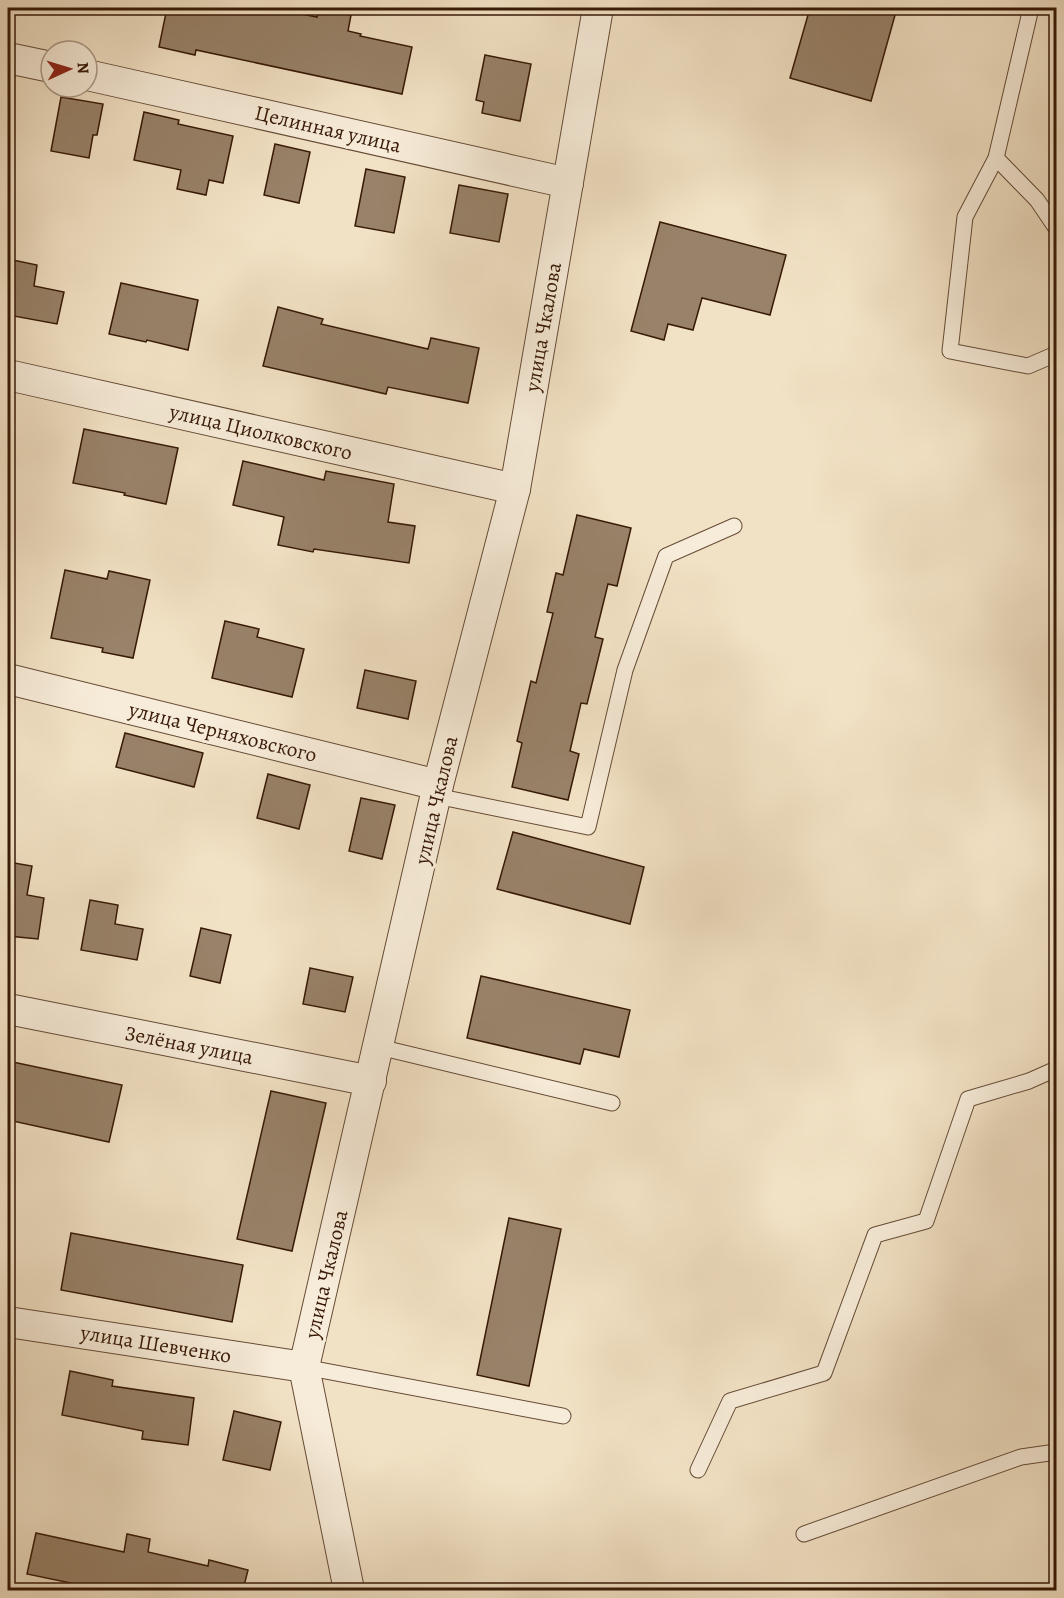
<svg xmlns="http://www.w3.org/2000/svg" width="1064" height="1598" font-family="Alegreya,serif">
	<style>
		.building { fill: #988269; stroke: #371906; stroke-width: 1.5 }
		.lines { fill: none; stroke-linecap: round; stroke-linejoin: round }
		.service-casing { stroke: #664b36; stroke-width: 17 }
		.minor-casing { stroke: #664b36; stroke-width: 32 }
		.service { stroke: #f7ecd9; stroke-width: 15 }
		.minor { stroke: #f7ecd9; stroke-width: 30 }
		.labels { text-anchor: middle; stroke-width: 6; stroke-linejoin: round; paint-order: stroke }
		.street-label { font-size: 21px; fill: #371906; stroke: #f7ecd9 }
	</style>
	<rect width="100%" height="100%" fill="#f2e2c5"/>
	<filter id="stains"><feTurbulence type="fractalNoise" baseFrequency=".00333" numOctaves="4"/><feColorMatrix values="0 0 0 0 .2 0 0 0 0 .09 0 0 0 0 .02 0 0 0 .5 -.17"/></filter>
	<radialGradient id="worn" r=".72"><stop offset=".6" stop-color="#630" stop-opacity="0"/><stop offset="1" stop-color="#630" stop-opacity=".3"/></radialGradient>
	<g class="building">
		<polygon points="167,8 240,8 264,13 265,8 272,8 317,17 319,8 351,15 348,31 361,34 360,36 412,47 402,94 196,50 195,55 159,47"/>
		<polygon points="810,8 897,8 871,101 790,78"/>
		<polygon points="485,55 531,64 520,121 482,113 484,102 476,100"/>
		<polygon points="61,97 103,104 97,135 93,135 89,158 51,151"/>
		<polygon points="144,112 179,120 178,124 233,136 223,183 209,180 206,195 177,189 181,170 134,160"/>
		<polygon points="275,144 310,152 299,203 264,195"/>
		<polygon points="366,169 405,177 394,233 355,226"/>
		<polygon points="459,185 508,194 499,242 450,233"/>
		<polygon points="660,222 786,255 770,315 702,298 693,330 668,324 664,340 631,331"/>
		<polygon points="8,259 37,265 34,286 64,292 57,324 8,315"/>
		<polygon points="121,283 198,300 188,350 147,340 146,342 109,334"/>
		<polygon points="278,307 323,319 321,324 428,349 431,338 479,348 468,403 388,387 386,394 263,366"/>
		<polygon points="84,429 178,448 166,504 124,495 125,493 73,483"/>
		<polygon points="243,461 324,480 326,471 394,484 388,522 415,526 409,563 314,549 313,552 278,545 284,517 233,505"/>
		<polygon points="577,515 631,528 617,586 608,584 595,637 603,639 587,704 581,703 570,751 579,754 568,800 512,787 522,743 517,741 531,681 536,683 553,613 547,612 556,573 563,575"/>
		<polygon points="65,570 107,579 109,571 150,580 133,658 102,652 103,648 51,638"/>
		<polygon points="225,621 259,629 257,637 304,649 292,697 212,678"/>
		<polygon points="365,670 416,681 408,719 357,708"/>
		<polygon points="125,733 203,753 194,787 116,767"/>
		<polygon points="268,774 310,785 299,829 257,818"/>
		<polygon points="361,798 395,805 382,859 349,851"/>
		<polygon points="513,832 644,867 630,924 497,889"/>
		<polygon points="8,862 32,866 27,895 44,898 38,939 8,936"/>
		<polygon points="90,900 118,905 115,924 143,929 137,960 81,950"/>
		<polygon points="201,928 231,935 220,983 190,976"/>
		<polygon points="310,968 353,977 345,1012 303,1004"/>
		<polygon points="481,976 630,1010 619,1057 584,1049 580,1064 467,1038"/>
		<polygon points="8,1061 122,1085 109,1142 8,1120"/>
		<polygon points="271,1091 326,1103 292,1251 237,1239"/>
		<polygon points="509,1218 561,1229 529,1386 477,1375"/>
		<polygon points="71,1233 243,1265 232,1322 61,1290"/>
		<polygon points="70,1371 113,1380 112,1386 194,1398 188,1445 142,1439 143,1431 62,1415"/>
		<polygon points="234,1411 281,1422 270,1470 223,1460"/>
		<polygon points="36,1533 124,1552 127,1534 150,1539 148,1552 208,1566 209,1560 248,1570 243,1590 104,1590 27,1574"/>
	</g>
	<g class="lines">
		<defs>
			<g id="service">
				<polyline points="1031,8 996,158 965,217 950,351 1028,366 1056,354"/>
				<polyline points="996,158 1037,200 1056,228"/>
				<polyline points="436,796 588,827 625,670 666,556 734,526"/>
				<polyline points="379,1047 612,1103"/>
				<polyline points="304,1367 563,1416"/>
				<polyline points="698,1470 730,1401 824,1373 875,1235 926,1221 968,1099 1029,1081 1056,1069"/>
				<polyline points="804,1534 1021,1457 1056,1452"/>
			</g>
			<g id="minor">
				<polyline points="8,58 51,67"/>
				<polyline points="87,75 568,183"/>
				<polyline points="8,375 515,489"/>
				<polyline points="8,679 438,785"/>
				<polyline points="8,1009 371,1081"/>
				<polyline points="8,1322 304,1367"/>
				<polyline points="349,1590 304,1367 438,785 515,489 598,8"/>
			</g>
		</defs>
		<use href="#service" class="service-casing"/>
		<use href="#minor" class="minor-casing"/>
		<use href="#service" class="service"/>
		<use href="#minor" class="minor"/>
	</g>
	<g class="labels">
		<g class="street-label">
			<text transform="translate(328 129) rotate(13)" y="7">Целинная улица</text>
			<text transform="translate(543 327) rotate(-80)" y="7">улица Чкалова</text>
			<text transform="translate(261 432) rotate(13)" y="7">улица Циолковского</text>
			<text transform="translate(223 732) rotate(14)" y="7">улица Черняховского</text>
			<text transform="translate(436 800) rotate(-77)" y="7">улица Чкалова</text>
			<text transform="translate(189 1045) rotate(11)" y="7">Зелёная улица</text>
			<text transform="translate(326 1274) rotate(-77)" y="7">улица Чкалова</text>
			<text transform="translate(156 1344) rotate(9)" y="7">улица Шевченко</text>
		</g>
	</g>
	<rect width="1064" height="1598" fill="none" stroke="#f2e2c5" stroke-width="30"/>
	<rect x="9" y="9" width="1046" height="1580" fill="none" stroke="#371906" stroke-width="3"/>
	<rect x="15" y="15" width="1034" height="1568" fill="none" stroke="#371906" stroke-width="1.5"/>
	<g transform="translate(69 69) rotate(86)"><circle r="28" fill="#f7ecd9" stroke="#aa9885" stroke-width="1.5"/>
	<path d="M0-4.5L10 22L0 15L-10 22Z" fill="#8f2418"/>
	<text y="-9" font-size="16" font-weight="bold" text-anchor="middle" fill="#371906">N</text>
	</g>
	<rect width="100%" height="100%" filter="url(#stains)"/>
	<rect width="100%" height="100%" fill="url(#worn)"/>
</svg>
